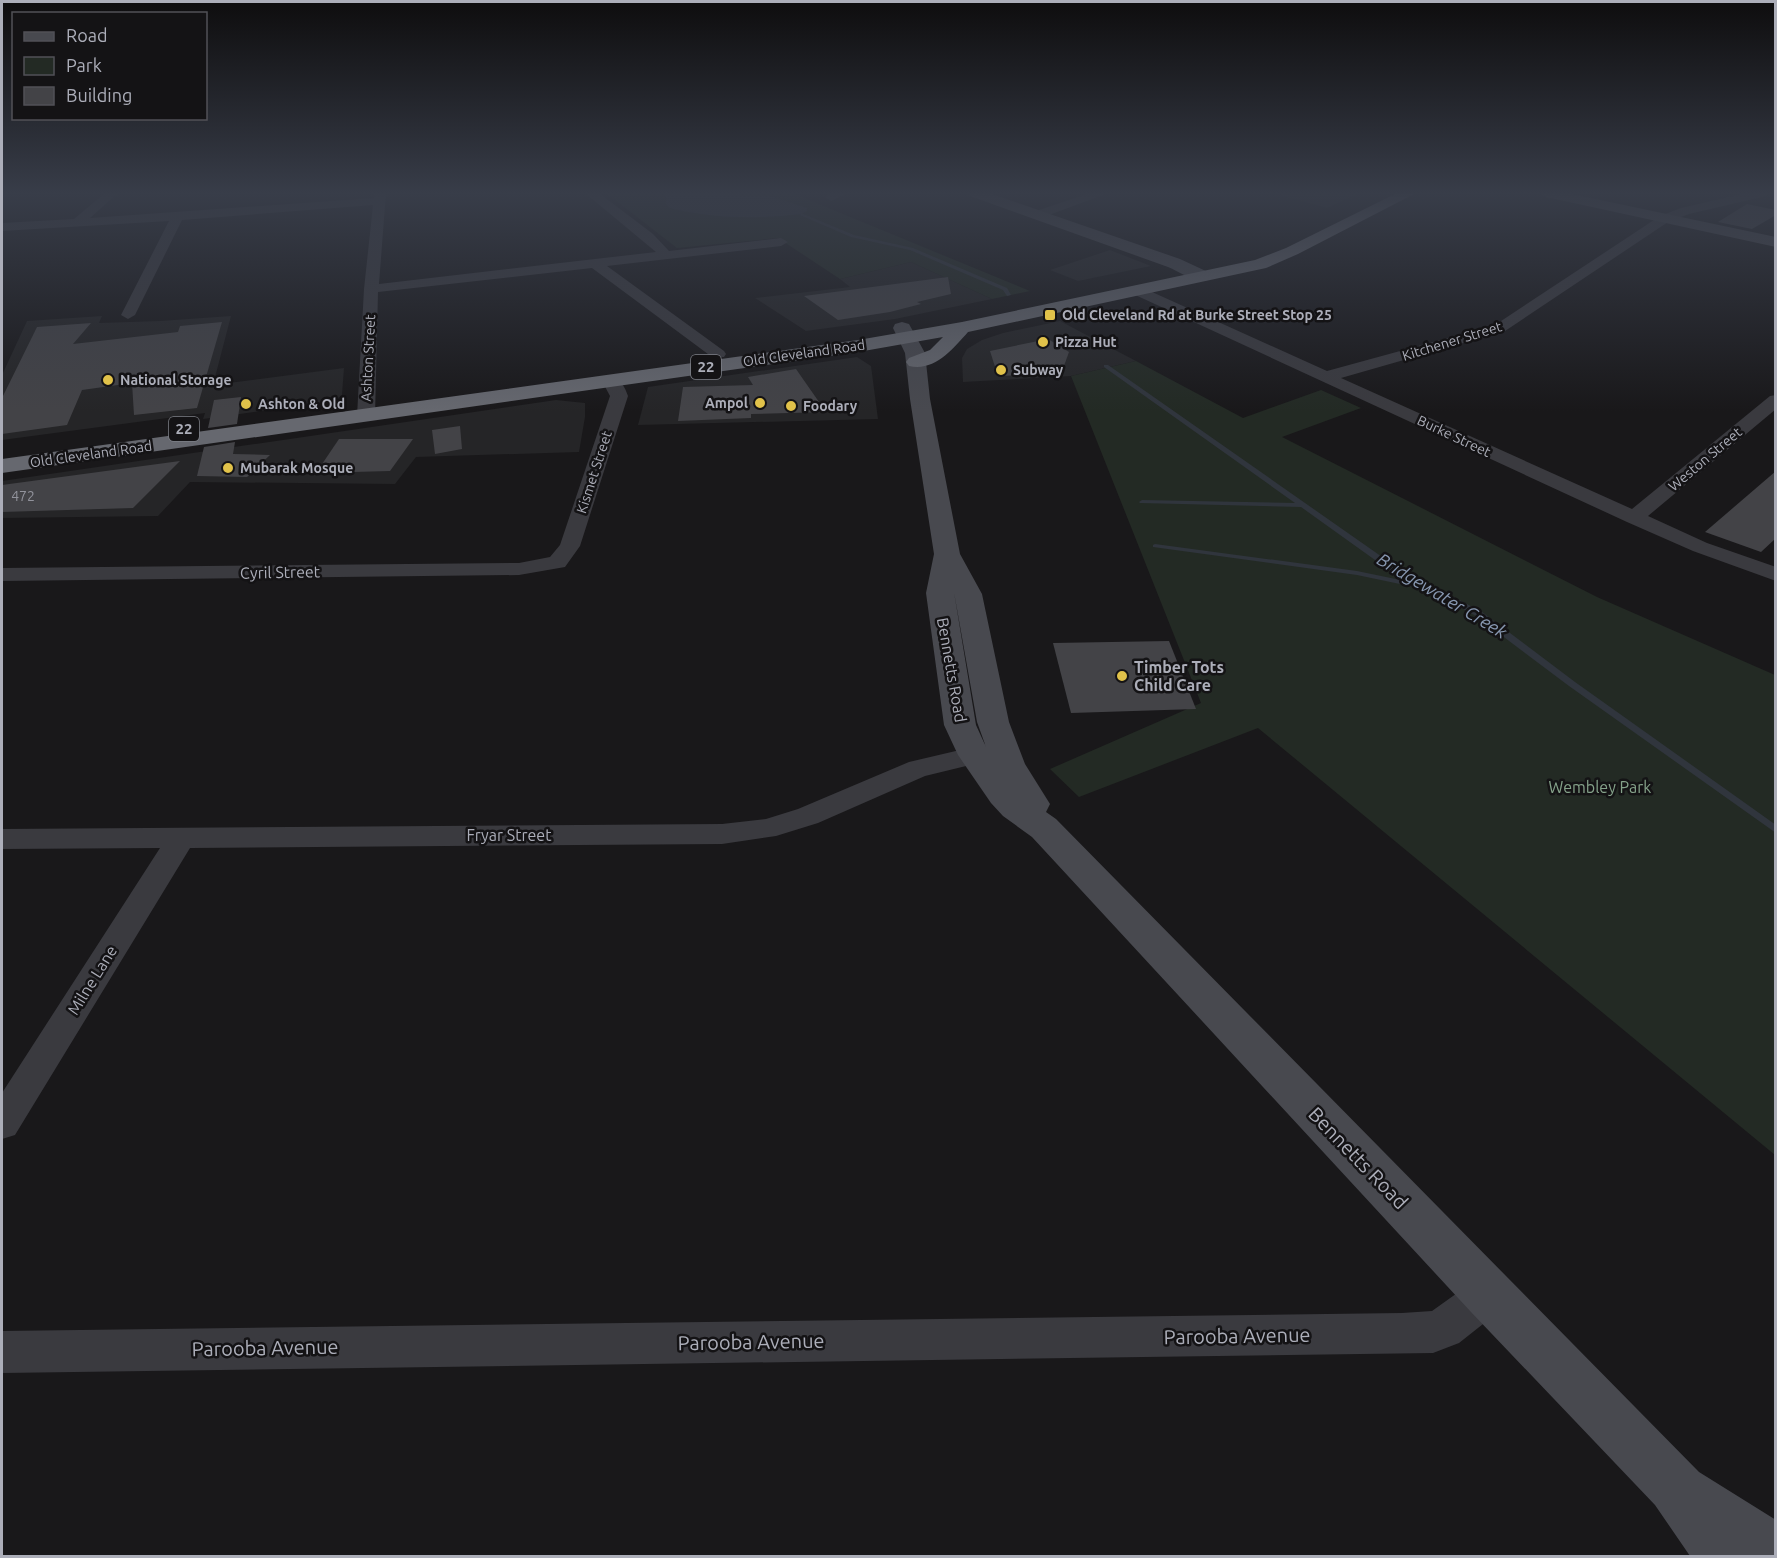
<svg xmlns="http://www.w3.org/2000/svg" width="1777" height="1558" font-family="Ubuntu,sans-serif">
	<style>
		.built { fill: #252527 }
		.green { fill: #232a24 }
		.water { fill: #30353d }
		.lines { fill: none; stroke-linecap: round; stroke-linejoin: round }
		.stream { fill: #30353d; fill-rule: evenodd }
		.building { fill: #434347 }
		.street { fill: #3a3a3f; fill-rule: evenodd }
		.secondary { fill: #48494f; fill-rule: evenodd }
		.highway { fill: #66686f; fill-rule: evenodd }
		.poi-dot { fill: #e1c24a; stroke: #141315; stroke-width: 2 }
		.labels { text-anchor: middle; stroke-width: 5; stroke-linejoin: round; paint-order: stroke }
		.far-poi-label { font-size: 14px; font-weight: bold; fill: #acaeb9; stroke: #141315; text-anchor: start }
		.far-street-label { font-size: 14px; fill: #acaeb9; stroke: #141315 }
		.number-label { font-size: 14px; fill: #92939c }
		.shield { fill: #141315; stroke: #7e8088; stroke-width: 1.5 }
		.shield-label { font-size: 15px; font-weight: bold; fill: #acaeb9 }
		.street-label { font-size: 16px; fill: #acaeb9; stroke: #141315 }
		.poi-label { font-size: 16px; font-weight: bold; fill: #acaeb9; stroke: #141315; text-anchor: start }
		.park-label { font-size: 16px; fill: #85a28a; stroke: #141315 }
		.water-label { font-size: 18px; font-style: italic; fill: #8797b0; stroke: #141315 }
		.near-street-label { font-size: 20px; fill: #acaeb9; stroke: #141315 }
	</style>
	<rect width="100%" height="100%" fill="#19181a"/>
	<g class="built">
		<polygon points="1272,193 1360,193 1327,208"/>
		<polygon points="1110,250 1151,266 1078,281 1050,270"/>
		<polygon points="911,262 992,299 895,319 806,331 755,298 850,287 840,279"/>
		<polygon points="102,316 99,323 160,321 231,316 213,385 344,368 342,395 334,401 203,419 205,413 2,440 2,375 27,321"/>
		<polygon points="1060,321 1136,361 1071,376 963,382 962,358 967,349 982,340 1003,333"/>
		<polygon points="857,357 871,366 878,419 638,425 648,387"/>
		<polygon points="556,400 585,403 585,417 579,452 416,457 395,484 190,482 158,516 2,518 2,481"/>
	</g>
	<g class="green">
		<polygon points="606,193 792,193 1030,291 992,299 911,262 840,279 778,238 677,248"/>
		<polygon points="1136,361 1243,418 1321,390 1361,408 1282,437 1597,597 1775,675 1775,1155 1258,728 1079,797 1050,769 1201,703 1071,376"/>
	</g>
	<path class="water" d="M666 193H740L741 196H770L807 208V211L801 214C758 219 713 219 670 208L666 204Z"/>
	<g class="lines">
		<g class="stream">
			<polygon points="801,213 854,235 913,248 1007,288 1011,295 1007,296 1003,290 910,250 851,237 800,215"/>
			<polygon points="1104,365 1108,365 1395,566 1482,612 1575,682 1776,825 1776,833 1569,686 1476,616 1422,587 1419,588 1357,575 1153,547 1153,545 1155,544 1357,571 1415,583 1389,570 1301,507 1140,503 1139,502 1142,500 1295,503 1104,367"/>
		</g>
	</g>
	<g class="building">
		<polygon points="1747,204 1776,210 1776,215 1752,229 1718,222"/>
		<polygon points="948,277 951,294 917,302 921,304 890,312 838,320 804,296"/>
		<polygon points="222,322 197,408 134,415 132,383 82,390 67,425 2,434 2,398 37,327 91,323 73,344 178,332 180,326"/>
		<polygon points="1048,339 1069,352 1061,374 998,376 990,351"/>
		<polygon points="796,369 826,412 751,414 751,418 678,421 683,387 753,385 748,377"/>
		<polygon points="241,397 237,424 208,428 214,400"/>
		<polygon points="460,426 462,449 435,454 432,430"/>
		<polygon points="339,439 413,439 390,471 316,473"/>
		<polygon points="235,442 233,454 270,455 247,477 197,476 204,447"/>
		<polygon points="180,461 133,508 2,512 2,485"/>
		<polygon points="1776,471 1776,538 1761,552 1705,532"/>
		<polygon points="1169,641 1196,709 1071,713 1053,643"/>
	</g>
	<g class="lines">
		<g class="street">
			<polygon points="105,193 118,193 90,218 374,198 374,193 386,193 379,284 656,252 585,193 599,193 653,234 669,251 781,238 788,242 781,246 607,266 724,351 726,354 724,357 712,357 592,268 378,292 375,416 372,420 360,420 357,416 364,289 373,205 182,220 135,315 128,319 121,315 169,221 2,231 2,223 74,219"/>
			<polygon points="830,193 848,193 831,201 825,197"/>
			<polygon points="1090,193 1108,193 1041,218 1033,218 1031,215 1033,212"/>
			<polygon points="1746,193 1768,193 1766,196 1689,214 1668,222 1505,331 1341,378 1632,509 1770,396 1776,395 1776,409 1648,516 1707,543 1776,567 1776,581 1693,551 1627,522 1131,293 1129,290 1136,286 1141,287 1327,371 1495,325 1660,216 1681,208"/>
			<path d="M610 376C620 378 625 387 628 396L580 546 565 567 519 575 2 581V568L519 563 550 557 560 545 610 396 602 381Z"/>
			<polygon points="994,742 1003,745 1007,751 1003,757 925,776 818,823 776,836 722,844 190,848 15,1135 2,1139 2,1093 160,848 2,849 2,829 722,824 766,819 798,809 909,762"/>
			<polygon points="1488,1275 1502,1281 1508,1295 1502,1309 1459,1343 1433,1353 2,1373 2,1331 1402,1313 1432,1311 1474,1281"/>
		</g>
		<g class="secondary">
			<path d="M968 193H989L1180 259 1208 272 1211 276 1208 280C1195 283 1180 272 1168 267L970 196Z"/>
			<polygon points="1539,193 1567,193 1776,237 1776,247 1546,197"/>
			<path d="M902 322 909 324 925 353 930 399 960 554 982 594 1009 722 1025 764 1050 804 1046 812 1056 819 1699 1472 1776 1520V1556H1690L1655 1505 1471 1312 1032 837 1003 816 991 803 958 755 944 725 926 593 934 554 910 399 905 353 893 328 895 324ZM954 592 977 722 986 747 976 725Z"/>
		</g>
		<path class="highway" d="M1397 193H1416L1298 254 1266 268 968 332C953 349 934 372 909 366L906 362 909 358 930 350 943 337 858 352 2 473V459L858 340 962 322 1255 260 1286 248Z"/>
	</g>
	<linearGradient id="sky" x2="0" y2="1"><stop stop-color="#0e0d0e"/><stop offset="0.47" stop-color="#383d49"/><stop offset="1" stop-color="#383d49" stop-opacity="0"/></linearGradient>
	<rect width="1777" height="411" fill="url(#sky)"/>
	<g class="poi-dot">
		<rect x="1044" y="309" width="12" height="12" rx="3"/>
		<circle cx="1043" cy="342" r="6"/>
		<circle cx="1001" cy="370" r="6"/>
		<circle cx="108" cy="380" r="6"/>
		<circle cx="760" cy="403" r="6"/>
		<circle cx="246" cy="404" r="6"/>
		<circle cx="791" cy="406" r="6"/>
		<circle cx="228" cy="468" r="6"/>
		<circle cx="1122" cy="676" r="6"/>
	</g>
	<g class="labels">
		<g class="far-poi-label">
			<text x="1062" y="320">Old Cleveland Rd at Burke Street Stop 25</text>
			<text x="1055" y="347">Pizza Hut</text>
			<text x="1013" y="375">Subway</text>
			<text x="120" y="385">National Storage</text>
			<text x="748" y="408" text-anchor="end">Ampol</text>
			<text x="258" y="409">Ashton &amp; Old</text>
			<text x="803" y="411">Foodary</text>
			<text x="240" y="473">Mubarak Mosque</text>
		</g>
		<g class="far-street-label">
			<text transform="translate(1452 341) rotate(-17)" y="5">Kitchener Street</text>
			<text transform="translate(804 353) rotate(-8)" y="5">Old Cleveland Road</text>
			<text transform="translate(368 358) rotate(-87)" y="5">Ashton Street</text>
			<text transform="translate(1454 436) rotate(25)" y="5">Burke Street</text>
			<text transform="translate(91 454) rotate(-8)" y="5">Old Cleveland Road</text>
			<text transform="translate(1705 459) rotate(-40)" y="5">Weston Street</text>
			<text transform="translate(594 472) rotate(-72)" y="5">Kismet Street</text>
		</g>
		<g class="number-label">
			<text x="23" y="501">472</text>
		</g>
		<g class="shield">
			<rect x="691" y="355" width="30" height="24" rx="4.5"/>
			<rect x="169" y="417" width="30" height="24" rx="4.5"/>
		</g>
		<g class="shield-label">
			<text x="706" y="372">22</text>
			<text x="184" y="434">22</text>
		</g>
		<g class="street-label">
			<text transform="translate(280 572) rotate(-1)" y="6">Cyril Street</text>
			<text transform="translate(952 670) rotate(80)" y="6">Bennetts Road</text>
			<text x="509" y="841">Fryar Street</text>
			<text transform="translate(92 980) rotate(-58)" y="6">Milne Lane</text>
		</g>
		<g class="poi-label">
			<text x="1134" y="673">Timber Tots<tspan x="1134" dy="18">Child Care</tspan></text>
		</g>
		<g class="park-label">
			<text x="1600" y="793">Wembley Park</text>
		</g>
		<g class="water-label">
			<text transform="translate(1442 596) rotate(31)" y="6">Bridgewater Creek</text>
		</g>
		<g class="near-street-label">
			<text transform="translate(1358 1158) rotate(46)" y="7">Bennetts Road</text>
			<text transform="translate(1237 1336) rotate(-1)" y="7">Parooba Avenue</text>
			<text transform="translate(751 1342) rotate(-1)" y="7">Parooba Avenue</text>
			<text transform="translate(265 1348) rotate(-1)" y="7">Parooba Avenue</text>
		</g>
	</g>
	<rect width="1777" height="1558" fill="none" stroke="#acaeb9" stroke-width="6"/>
	<rect x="12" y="12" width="195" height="108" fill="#141315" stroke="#515157" stroke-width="1.5"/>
	<rect x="24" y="32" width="30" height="9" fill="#48494f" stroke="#515157" stroke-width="1.5"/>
	<text x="66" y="42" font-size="18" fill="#acaeb9">Road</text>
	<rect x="24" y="57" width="30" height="18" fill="#232a24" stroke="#515157" stroke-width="1.5"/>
	<text x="66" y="72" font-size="18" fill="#acaeb9">Park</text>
	<rect x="24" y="87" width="30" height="18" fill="#434347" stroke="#515157" stroke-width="1.5"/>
	<text x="66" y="102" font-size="18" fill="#acaeb9">Building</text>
</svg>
